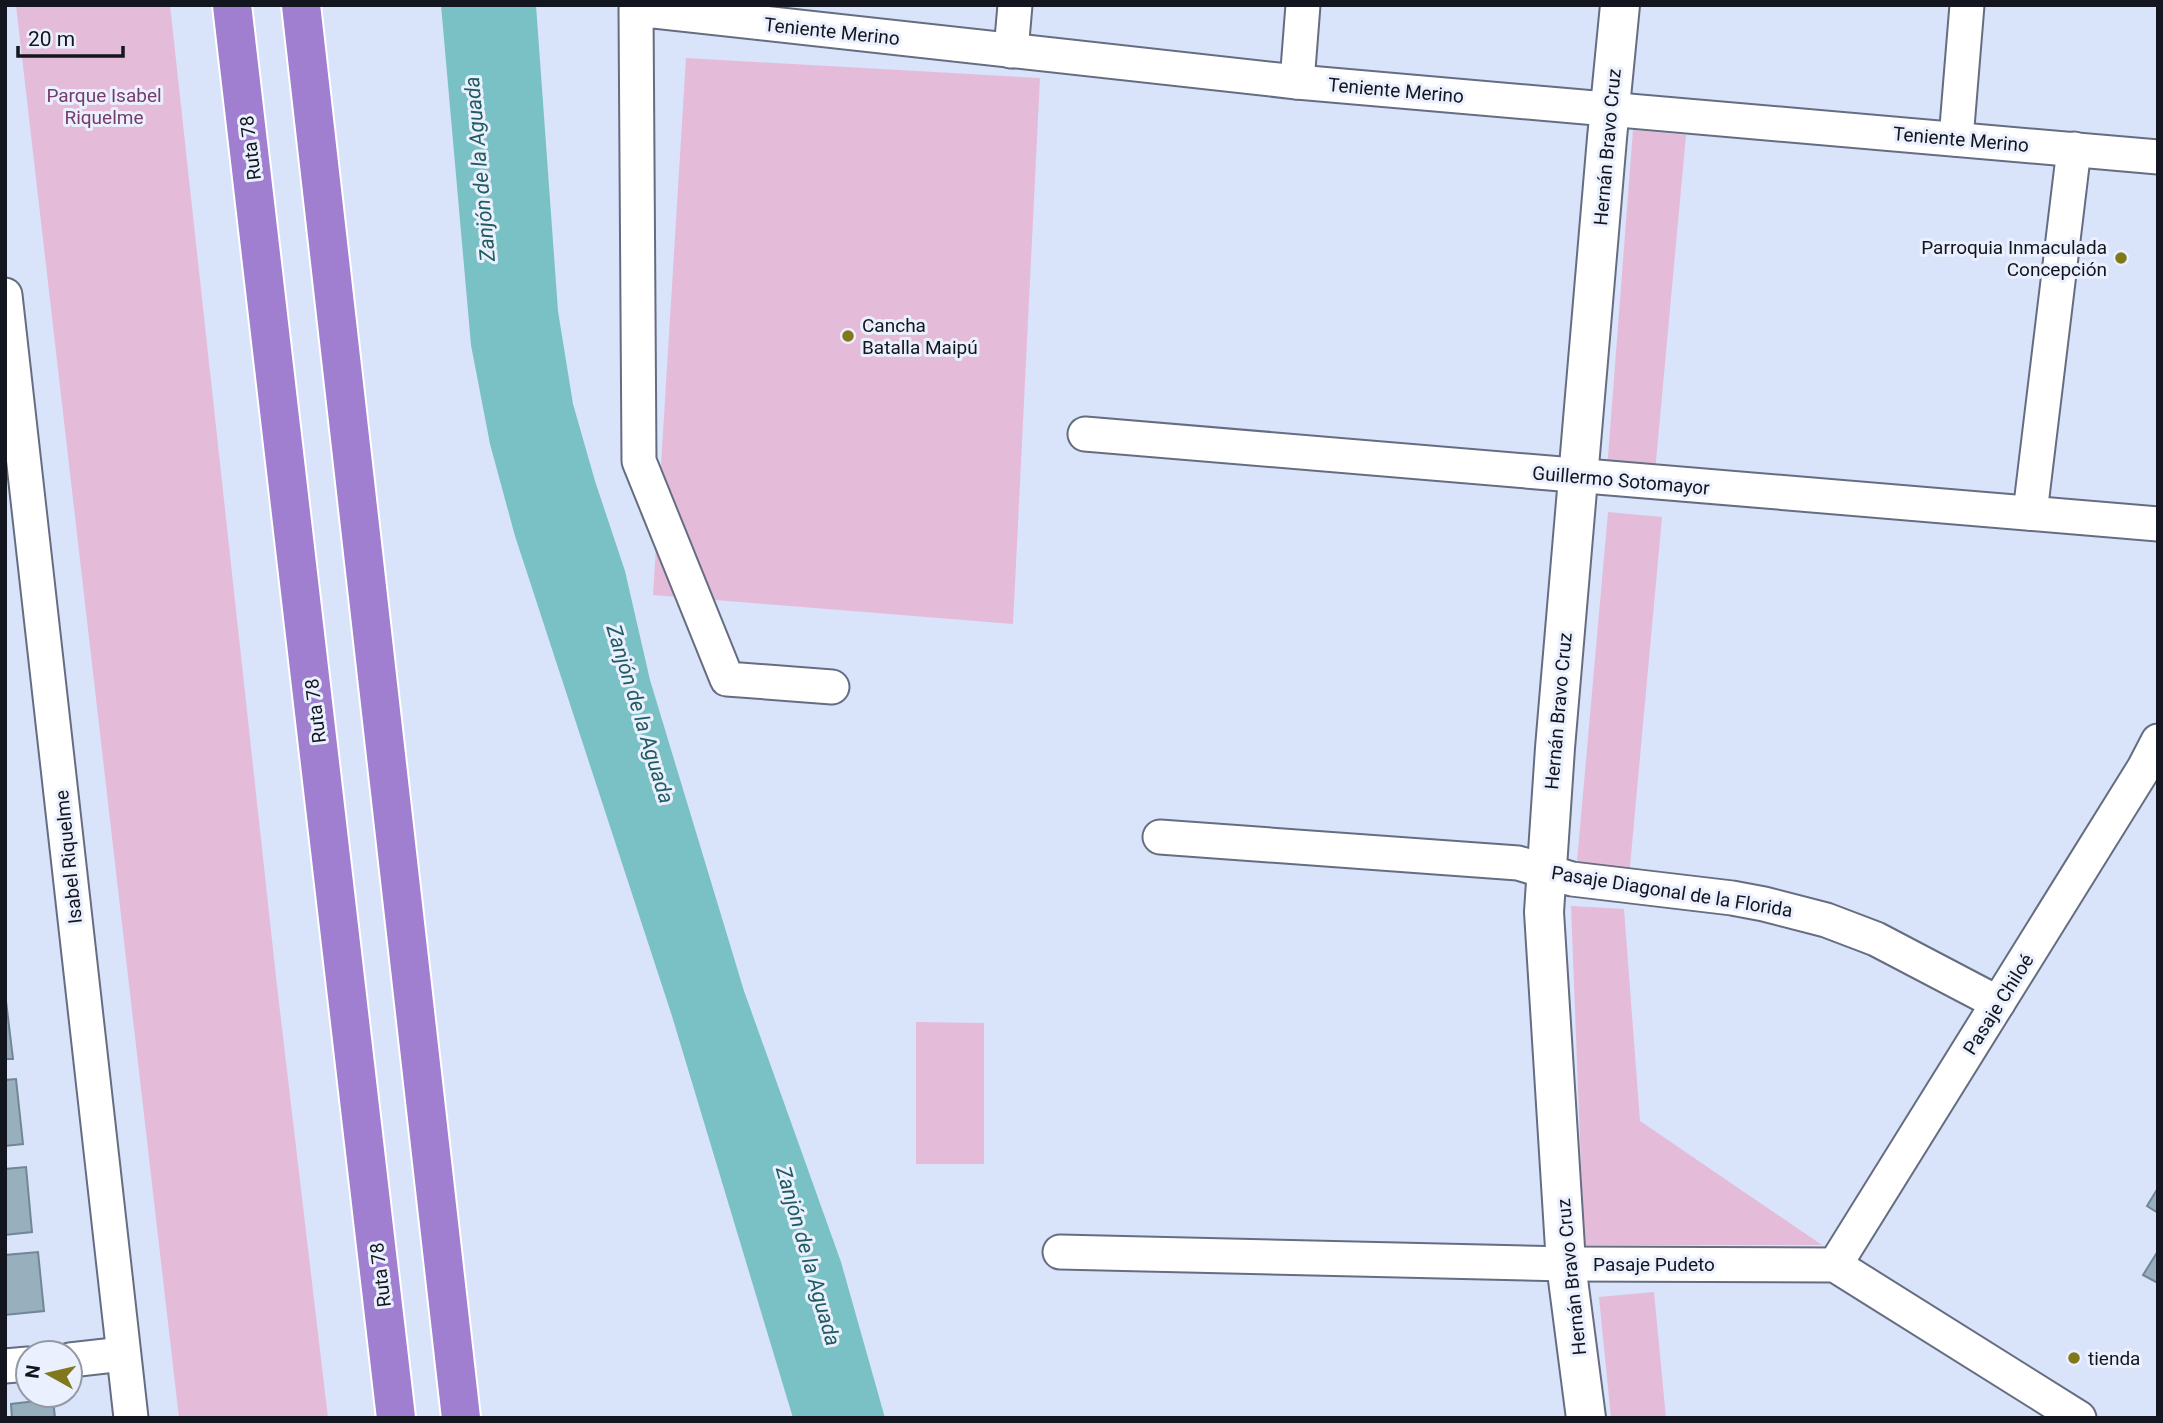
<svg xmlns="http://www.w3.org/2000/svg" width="2163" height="1423" font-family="Roboto,sans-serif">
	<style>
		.green { fill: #e4bcda }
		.water { fill: #7ac1c6 }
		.building { fill: #98afbe; stroke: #708795; stroke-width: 2 }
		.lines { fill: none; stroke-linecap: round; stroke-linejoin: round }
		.minor-casing { stroke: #656d81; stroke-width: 37 }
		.tertiary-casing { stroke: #656d81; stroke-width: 42 }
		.motorway-casing { stroke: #fff; stroke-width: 42 }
		.minor { stroke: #fff; stroke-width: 33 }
		.tertiary { stroke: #fff; stroke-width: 38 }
		.motorway { stroke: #a07ed0; stroke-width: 38 }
		.poi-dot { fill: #81781c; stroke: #eaf0fe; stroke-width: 2.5 }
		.labels { text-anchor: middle; stroke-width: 6; stroke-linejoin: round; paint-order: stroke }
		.street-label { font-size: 19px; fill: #13161e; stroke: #eaf0fe }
		.park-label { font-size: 19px; fill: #763c6a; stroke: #eaf0fe }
		.poi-label { font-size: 19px; fill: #13161e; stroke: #eaf0fe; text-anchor: start }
		.water-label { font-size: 21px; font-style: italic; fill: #205b60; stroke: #eaf0fe }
	</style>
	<rect width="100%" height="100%" fill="#d9e3fa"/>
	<g class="green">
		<polygon points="16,5 170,5 277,986 328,1418 179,1418"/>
		<polygon points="686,58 1040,78 1013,624 653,595"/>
		<polygon points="1633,130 1686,135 1655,472 1607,470"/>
		<polygon points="1608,512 1662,517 1629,877 1576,873"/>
		<polygon points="1571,906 1624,909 1640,1121 1822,1245 1584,1245"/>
		<polygon points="916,1022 984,1023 984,1164 916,1164"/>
		<polygon points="1654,1292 1666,1418 1611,1418 1599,1297"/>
	</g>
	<polygon class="water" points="441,5 536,5 558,311 573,404 595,481 625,571 650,680 744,991 841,1262 885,1418 793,1418 672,1016 515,536 490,444 471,345"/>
	<g class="building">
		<polygon points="5,993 13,1059 5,1059"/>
		<polygon points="16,1079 23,1144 5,1146 5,1080"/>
		<polygon points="26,1167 32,1232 5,1235 5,1169"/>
		<polygon points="2158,1188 2158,1213 2147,1206"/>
		<polygon points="2158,1251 2158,1283 2143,1275"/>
		<polygon points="38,1252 44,1311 5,1315 5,1255"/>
		<polygon points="53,1399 55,1418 12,1418 11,1404"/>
	</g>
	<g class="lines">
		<defs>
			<g id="minor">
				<polyline points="1011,51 1015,5"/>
				<polyline points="1297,82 1303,5"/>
				<polyline points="1956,139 1967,5"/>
				<polyline points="5,295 131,1418"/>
				<polyline points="1085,434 2158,524"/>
				<polyline points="2030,513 2074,149"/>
				<polyline points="832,687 727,679 639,461 636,9 1297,82 2158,157"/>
				<polyline points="1160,837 1518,863 1572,879 1732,898 1764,904 1826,920 1876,939 1998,1003"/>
				<polyline points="1060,1252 1566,1264 1835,1265 2079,1418"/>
				<polyline points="1835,1265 2144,768 2158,741"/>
				<polyline points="70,1360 123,1354"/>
				<polyline points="5,1366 28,1364"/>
			</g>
			<polyline id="tertiary" points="1586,1418 1566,1264 1544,912 1555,748 1607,138 1620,5"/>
			<g id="motorway">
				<polyline points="232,5 396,1418"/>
				<polyline points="301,5 461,1418"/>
			</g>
		</defs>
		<use href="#minor" class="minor-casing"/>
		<use href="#tertiary" class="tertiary-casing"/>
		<use href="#motorway" class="motorway-casing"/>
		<use href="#minor" class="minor"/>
		<use href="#tertiary" class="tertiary"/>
		<use href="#motorway" class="motorway"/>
	</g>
	<g class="poi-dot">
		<circle cx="2121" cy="258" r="7"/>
		<circle cx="848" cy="336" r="7"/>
		<circle cx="2074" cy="1358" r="7"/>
	</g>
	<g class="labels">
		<g class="street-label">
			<text transform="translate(832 31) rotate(6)" y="7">Teniente Merino</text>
			<text transform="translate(1396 90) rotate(5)" y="7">Teniente Merino</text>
			<text transform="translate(1961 139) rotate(5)" y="7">Teniente Merino</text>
			<text transform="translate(1607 147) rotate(-85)" y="7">Hernán Bravo Cruz</text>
			<text transform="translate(250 148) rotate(-97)" y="7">Ruta 78</text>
			<text transform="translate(1621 480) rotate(5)" y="7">Guillermo Sotomayor</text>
			<text transform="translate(315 711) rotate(-97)" y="7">Ruta 78</text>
			<text transform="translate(1558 711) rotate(-85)" y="7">Hernán Bravo Cruz</text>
			<text transform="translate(68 857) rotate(-96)" y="7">Isabel Riquelme</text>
			<text transform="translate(1672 891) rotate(9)" y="7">Pasaje Diagonal de la Florida</text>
			<text transform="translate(1998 1004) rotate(-58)" y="7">Pasaje Chiloé</text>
			<text x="1654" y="1271">Pasaje Pudeto</text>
			<text transform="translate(380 1275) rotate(-97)" y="7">Ruta 78</text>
			<text transform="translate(1571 1277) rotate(-96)" y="7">Hernán Bravo Cruz</text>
		</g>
		<g class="park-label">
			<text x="104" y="102">Parque Isabel<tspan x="104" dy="22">Riquelme</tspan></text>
		</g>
		<g class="poi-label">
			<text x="2107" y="254" text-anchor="end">Parroquia Inmaculada<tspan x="2107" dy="22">Concepción</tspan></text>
			<text x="862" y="332">Cancha<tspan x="862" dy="22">Batalla Maipú</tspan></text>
			<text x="2088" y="1365">tienda</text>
		</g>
		<g class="water-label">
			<text transform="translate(480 169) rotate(-95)" y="7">Zanjón de la Aguada</text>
			<text transform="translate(640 714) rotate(73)" y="7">Zanjón de la Aguada</text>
			<text transform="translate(808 1256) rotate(74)" y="7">Zanjón de la Aguada</text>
		</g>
	</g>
	<rect width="2163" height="1423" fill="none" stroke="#13161e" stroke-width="14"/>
	<g transform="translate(49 1374) rotate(278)"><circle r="33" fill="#eaf0fe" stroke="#9499a4" stroke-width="2"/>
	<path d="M0-5L12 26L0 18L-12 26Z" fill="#81781c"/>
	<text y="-10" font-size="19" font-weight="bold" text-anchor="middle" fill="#13161e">N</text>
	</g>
	<path d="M18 46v10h105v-10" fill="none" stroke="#13161e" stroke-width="3.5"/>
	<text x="28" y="46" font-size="21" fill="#13161e" stroke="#eaf0fe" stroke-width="5" paint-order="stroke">20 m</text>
</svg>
